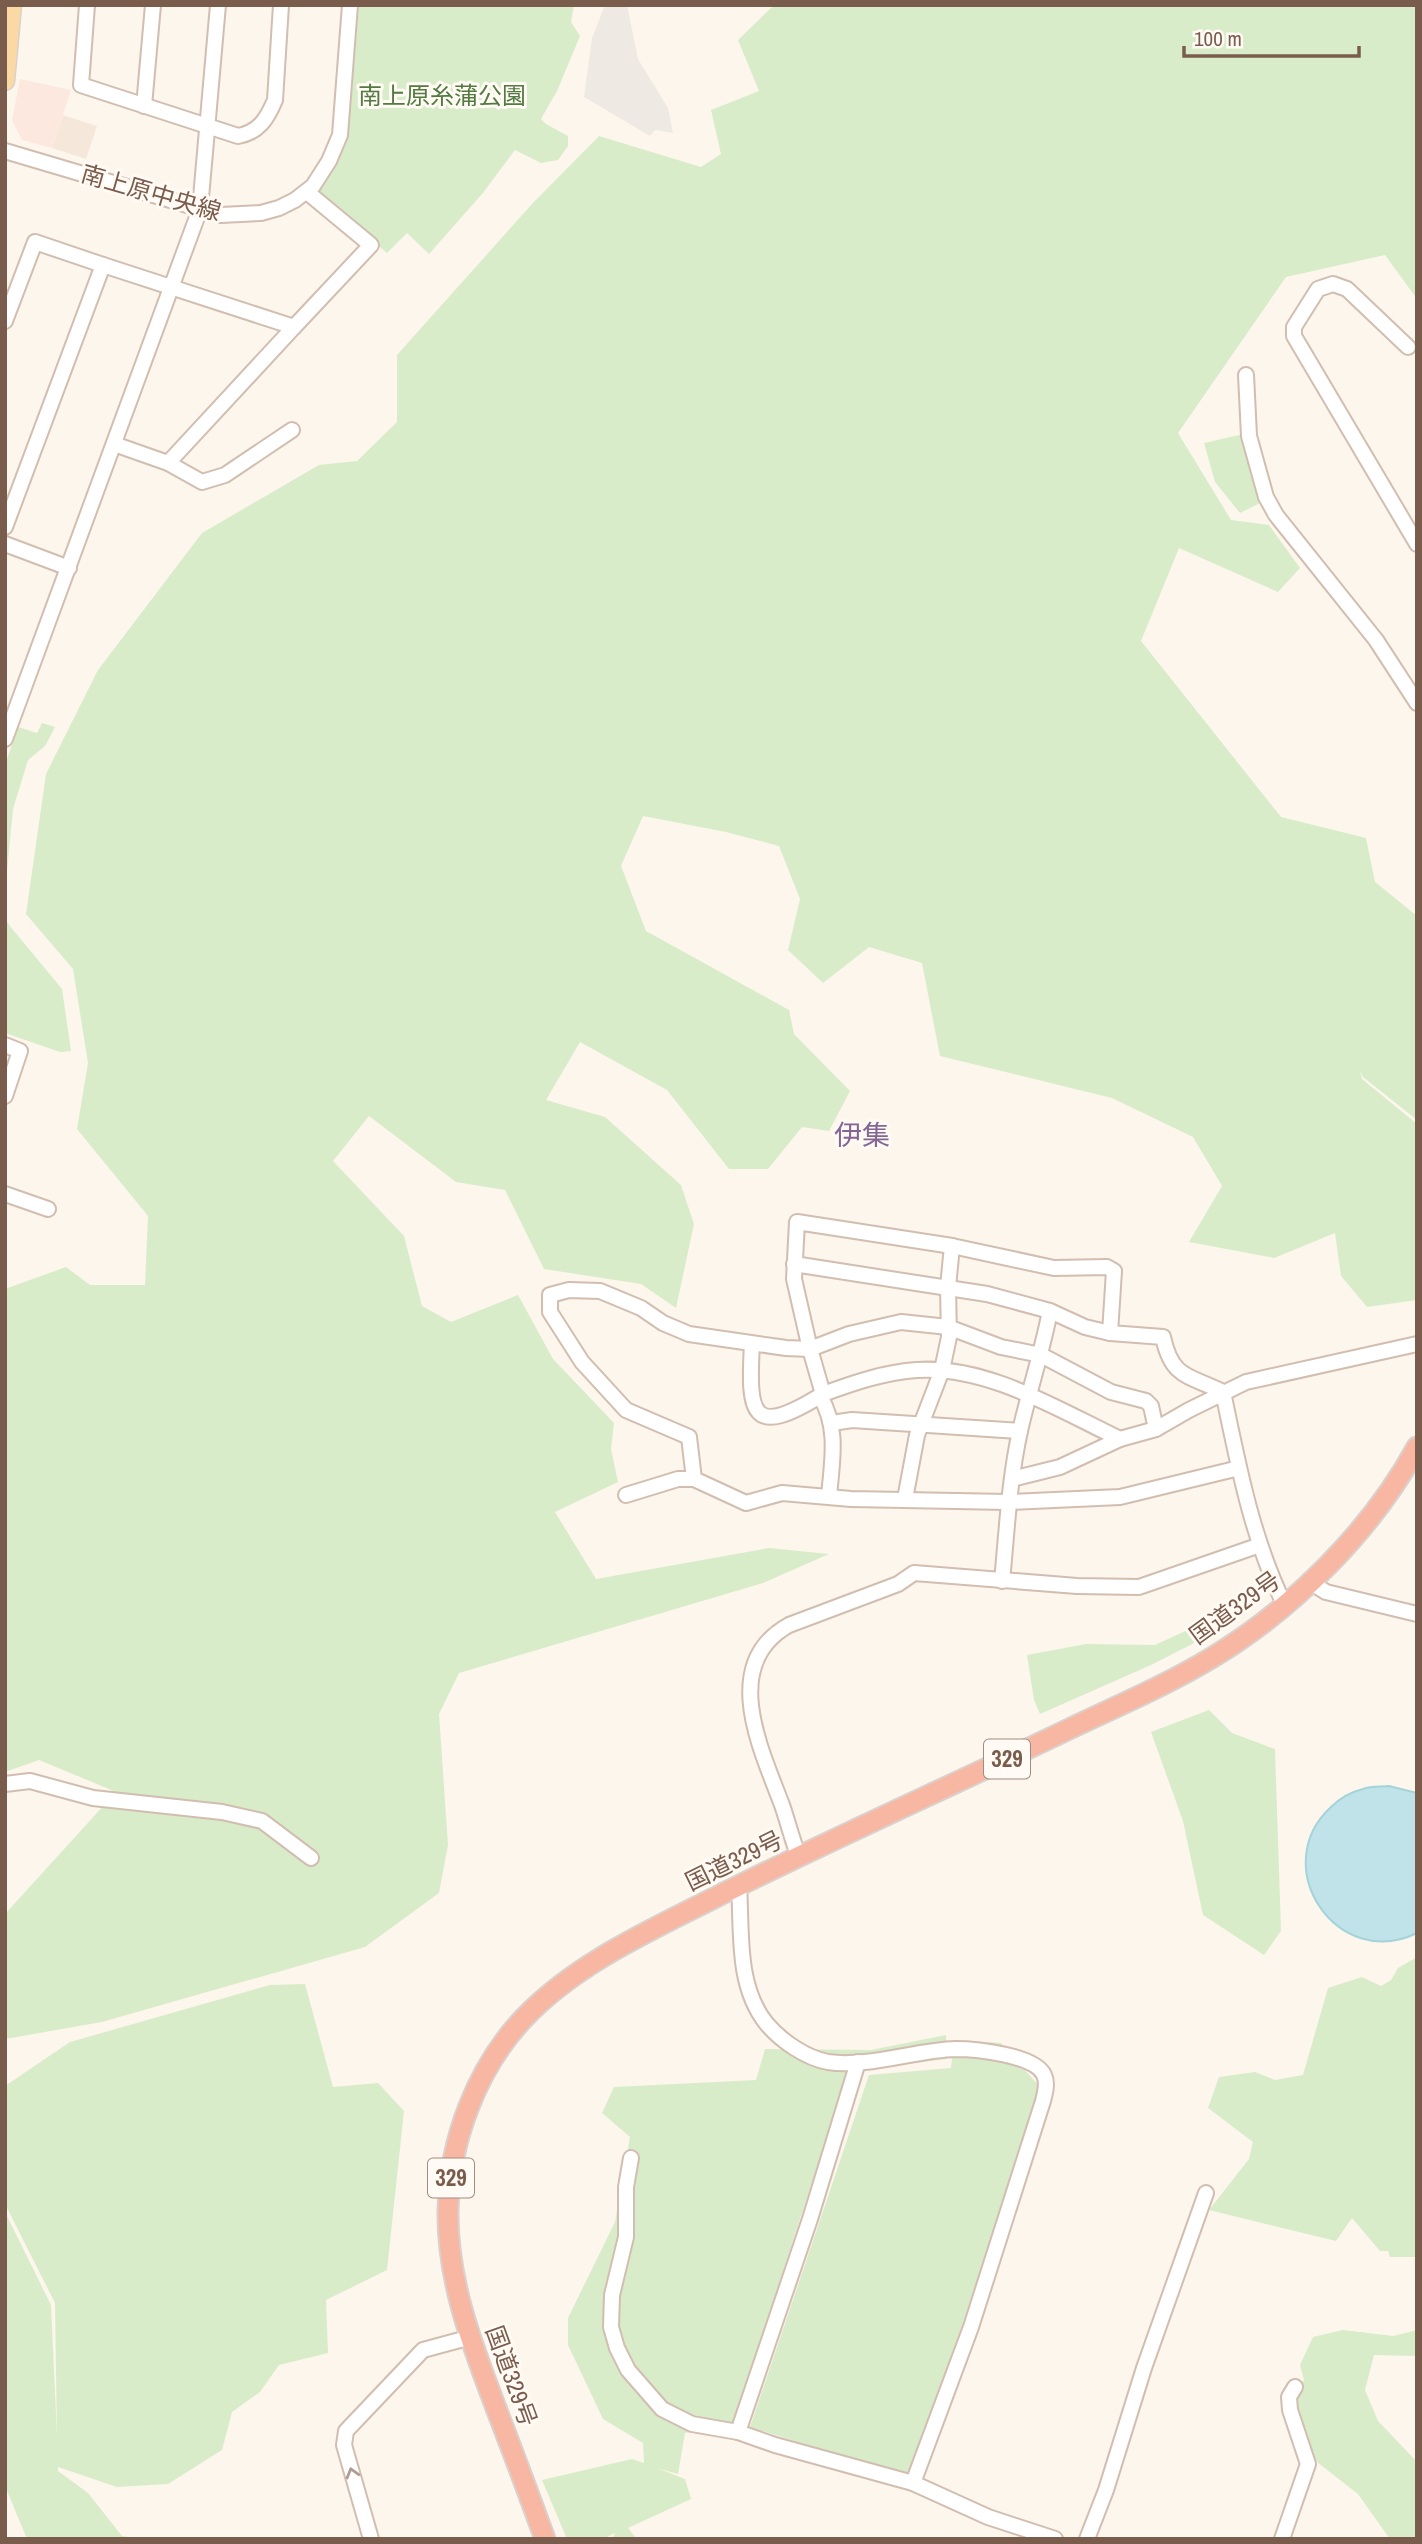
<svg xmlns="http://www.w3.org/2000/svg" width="1422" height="2544" font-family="'Archivo Narrow','Noto Sans JP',sans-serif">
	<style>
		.residential { fill: #f5e8da }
		.commercial { fill: #fde8e0 }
		.industrial { fill: #efe9e4 }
		.green { fill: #d8ecc9 }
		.water { fill: #bfe3e8; stroke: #a5d3da; stroke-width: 2 }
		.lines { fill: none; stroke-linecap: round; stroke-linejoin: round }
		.minor-casing { stroke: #d1beb0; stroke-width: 18 }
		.major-casing { stroke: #dad1cd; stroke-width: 21 }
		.highway-casing { stroke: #dad1cd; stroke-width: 23 }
		.minor { stroke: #fff; stroke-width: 14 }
		.major { stroke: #fbd9a5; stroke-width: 18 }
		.highway { stroke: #f7b7a3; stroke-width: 19 }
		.oneway { stroke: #af9d94 }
		.labels { text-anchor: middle; stroke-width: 6; stroke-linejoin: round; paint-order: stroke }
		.shield { fill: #fffaf3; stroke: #a28b7f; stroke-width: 2 }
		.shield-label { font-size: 23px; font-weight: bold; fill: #7a5c4d }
		.park-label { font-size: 24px; fill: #537a41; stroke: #fffaf3 }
		.street-label { font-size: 24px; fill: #7a5c4d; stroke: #fffaf3 }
		.quarter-label { font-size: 28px; fill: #846695; stroke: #fffaf3 }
	</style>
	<rect width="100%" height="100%" fill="#fdf6ec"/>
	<polygon class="residential" points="63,115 97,126 86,159 52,148"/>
	<polygon class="commercial" points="20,79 71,90 52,148 22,140 12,120"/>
	<polygon class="industrial" points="605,5 627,5 638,59 668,108 673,133 655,130 650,136 584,97 592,38"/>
	<g class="green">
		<polygon points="359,5 574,5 571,22 580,36 557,91 541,119 546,124 568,136 568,146 558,160 541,163 515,150 482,194 429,254 407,233 387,253 332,206 319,191 337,162 348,137"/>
		<polygon points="774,5 1417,5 1417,299 1385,255 1286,277 1178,433 1231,520 1269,525 1300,568 1278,592 1179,548 1141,641 1281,817 1366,838 1375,882 1417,916 1417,1120 1363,1077 1360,1071 1362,1079 1417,1124 1417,1300 1367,1307 1341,1276 1335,1233 1274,1258 1189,1242 1222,1186 1193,1137 1112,1098 940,1056 922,963 869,947 823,983 788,950 800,899 779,846 726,832 643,816 621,866 646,931 789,1010 794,1034 850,1091 829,1131 802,1127 768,1169 729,1169 667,1090 580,1042 546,1100 605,1117 681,1185 694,1224 676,1308 641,1284 544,1269 505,1190 456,1182 369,1116 333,1161 404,1236 422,1306 451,1322 518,1295 553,1359 614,1423 611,1449 618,1482 555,1512 596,1579 769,1548 829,1554 763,1583 459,1673 439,1714 448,1845 439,1893 365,1947 102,2022 5,2039 5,1914 116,1792 39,1760 5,1772 5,1289 66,1267 90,1285 145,1285 148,1216 77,1129 88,1063 73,969 26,914 46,774 98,670 202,533 319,465 357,461 397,422 397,355 532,204 599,136 701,167 721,154 711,110 759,91 738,40"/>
		<polygon points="1244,434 1264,501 1240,513 1215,482 1204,443"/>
		<polygon points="42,723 55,727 45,746 28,760 13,809 5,892 5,765 18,727 37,733"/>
		<polygon points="5,918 9,925 62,989 71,1051 60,1052 5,1033"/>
		<polygon points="1205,1622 1210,1635 1151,1665 1040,1714 1034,1700 1027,1655 1086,1644 1155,1645"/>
		<polygon points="1209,1710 1232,1733 1275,1749 1281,1931 1264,1955 1203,1915 1183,1821 1151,1732"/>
		<polygon points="1417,1957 1417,2257 1390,2257 1388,2251 1380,2251 1352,2218 1336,2241 1209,2210 1249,2159 1253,2142 1208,2108 1219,2077 1255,2072 1275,2080 1303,2075 1328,1988 1362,1977 1381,1986 1391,1980 1398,1968"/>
		<polygon points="305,1984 333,2087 378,2083 404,2111 387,2270 326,2300 328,2353 279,2365 260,2392 232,2412 222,2450 168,2484 117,2487 58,2467 58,2471 88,2493 122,2536 145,2539 27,2539 5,2486 5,2212 51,2305 57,2436 55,2303 5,2204 5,2086 70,2042 270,1985"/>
		<polygon points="946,2035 947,2059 848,2071 733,2425 685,2433 678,2474 657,2468 685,2479 691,2499 628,2528 637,2539 613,2539 615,2533 603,2539 567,2539 542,2480 632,2459 644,2463 643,2443 603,2419 568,2345 568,2318 615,2222 630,2137 602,2113 614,2087 756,2080 765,2049 871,2050"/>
		<polygon points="954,2040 1001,2043 1040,2087 1023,2146 910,2477 750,2427 869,2075 951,2068"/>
		<polygon points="1343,2330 1393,2336 1417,2330 1417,2356 1374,2355 1365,2390 1378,2421 1417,2462 1417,2539 1390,2539 1358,2494 1317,2462 1304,2440 1294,2401 1304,2380 1300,2365 1313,2337"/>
	</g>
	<path class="water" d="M1389 1786 1417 1793V1933C1338 1972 1266 1867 1331 1807 1339 1799 1351 1792 1363 1789 1371 1786 1381 1787 1389 1786Z"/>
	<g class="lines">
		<defs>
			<g id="minor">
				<path d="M87 5 81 85 238 136C259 132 267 119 275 100L281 5"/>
				<polyline points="144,106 153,5"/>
				<polyline points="5,151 221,215 261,213 279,208 295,200 313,186 329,161 340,135 350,5"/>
				<polyline points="5,321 35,242 103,265"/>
				<polyline points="294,327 371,245 307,192"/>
				<polyline points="1408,347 1347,289 1333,284 1318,289 1294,327 1294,336 1417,544"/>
				<polyline points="1246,375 1249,436 1266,497 1276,515 1376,640 1417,703"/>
				<polyline points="168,463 202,482 225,475 292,430"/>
				<polyline points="5,527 103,265 294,327 168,463 114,444"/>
				<polyline points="5,544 69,568"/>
				<polyline points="5,739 200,209 218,5"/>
				<polyline points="5,1045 20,1051 5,1096"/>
				<polyline points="5,1194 48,1209"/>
				<path d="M794 1264 987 1294 1050 1311 1085 1327 1110 1333 1163 1337C1172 1379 1189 1375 1223 1392"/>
				<path d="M1110 1333 1114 1271 1107 1267 1054 1268 952 1246 797 1222 794 1279 810 1349 823 1394C853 1383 885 1372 917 1370 987 1365 1059 1410 1120 1439"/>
				<path d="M752 1344C748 1415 751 1439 823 1394"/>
				<path d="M1223 1392C1238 1464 1252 1539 1285 1606"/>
				<path d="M820 1396C839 1428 832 1461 829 1496"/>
				<polyline points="832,1423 852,1420 1020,1431"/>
				<polyline points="1156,1429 1151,1406 1146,1401 1111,1392 1041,1355 1001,1347 948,1327 901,1322 849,1334 810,1349 786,1348 689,1334 663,1323 641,1308 600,1291 569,1290 550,1295 550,1312 582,1362 626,1410 689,1437 694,1479 746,1503 782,1493 851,1499 1008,1502 1120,1497 1239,1468"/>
				<polyline points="1012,1479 1060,1467 1120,1439 1156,1429 1189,1410 1246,1382 1417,1344"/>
				<polyline points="626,1495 678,1479 694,1479"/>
				<polyline points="905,1499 917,1435 942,1370 949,1337 948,1287 952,1246"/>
				<path d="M1002 1581C1007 1530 1009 1481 1020 1431 1029 1391 1042 1352 1050 1311"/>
				<polyline points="1310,1582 1326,1592 1417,1614"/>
				<polyline points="5,1784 30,1781 93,1798 222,1812 262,1821 311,1858"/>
				<path d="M799 1857C792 1840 788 1822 782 1805 761 1749 719 1664 789 1625L898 1584 914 1573 1077 1586 1139 1587 1260 1545"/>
				<path d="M739 1885C742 1931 736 1985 766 2023 781 2041 806 2058 828 2062 866 2068 917 2050 955 2049 976 2049 1035 2055 1044 2075 1048 2083 1045 2093 1043 2101L971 2327 913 2483"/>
				<polyline points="631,2158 626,2187 626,2237 612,2295 611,2327 617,2348 628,2370 662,2409 692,2424 738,2432 775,2445 913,2483 988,2517 1055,2539"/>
				<polyline points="738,2432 810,2219 858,2062"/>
				<polyline points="371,2539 344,2445 346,2431 423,2350 471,2337"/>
				<polyline points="1087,2539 1106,2490 1144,2368 1206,2193"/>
				<polyline points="1282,2539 1308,2464 1290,2410 1289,2397 1295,2387"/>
			</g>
			<polyline id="major" points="5,81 12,5"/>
			<path id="highway" d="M545 2539C529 2495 513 2452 496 2408 472 2345 447 2280 448 2211 449 2141 477 2067 525 2017 576 1964 647 1932 712 1899 829 1840 949 1787 1067 1730 1115 1707 1167 1685 1213 1657 1294 1608 1372 1530 1417 1447"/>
		</defs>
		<use href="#minor" class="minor-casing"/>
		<use href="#major" class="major-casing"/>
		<use href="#highway" class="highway-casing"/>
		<use href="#minor" class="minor"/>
		<use href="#major" class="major"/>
		<use href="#highway" class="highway"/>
	</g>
	<defs><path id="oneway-chevron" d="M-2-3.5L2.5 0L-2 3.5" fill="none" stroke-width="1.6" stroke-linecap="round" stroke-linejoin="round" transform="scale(1.75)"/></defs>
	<use class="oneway" href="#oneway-chevron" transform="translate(352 2473) rotate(-106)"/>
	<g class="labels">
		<g class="shield">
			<rect x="984" y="1739.5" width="46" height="39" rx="5"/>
			<rect x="428" y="2158.5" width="46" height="39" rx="5"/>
		</g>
		<g class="shield-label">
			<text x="1007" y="1767">329</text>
			<text x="451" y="2186">329</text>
		</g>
		<g class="park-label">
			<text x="442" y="104">南上原糸蒲公園</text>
		</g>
		<g class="street-label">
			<text transform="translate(151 193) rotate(16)" y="8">南上原中央線</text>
			<text transform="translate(1235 1608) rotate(-36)" y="8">国道329号</text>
			<text transform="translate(734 1861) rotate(-26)" y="8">国道329号</text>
			<text transform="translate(511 2376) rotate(70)" y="8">国道329号</text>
		</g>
		<g class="quarter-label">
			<text x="862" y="1145">伊集</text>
		</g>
	</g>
	<rect width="1422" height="2544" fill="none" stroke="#7a5c4d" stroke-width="14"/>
	<path d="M1184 46v10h175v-10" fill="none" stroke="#7a5c4d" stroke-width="3.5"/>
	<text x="1194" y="46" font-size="21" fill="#7a5c4d" stroke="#fffaf3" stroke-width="5" paint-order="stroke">100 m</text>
</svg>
